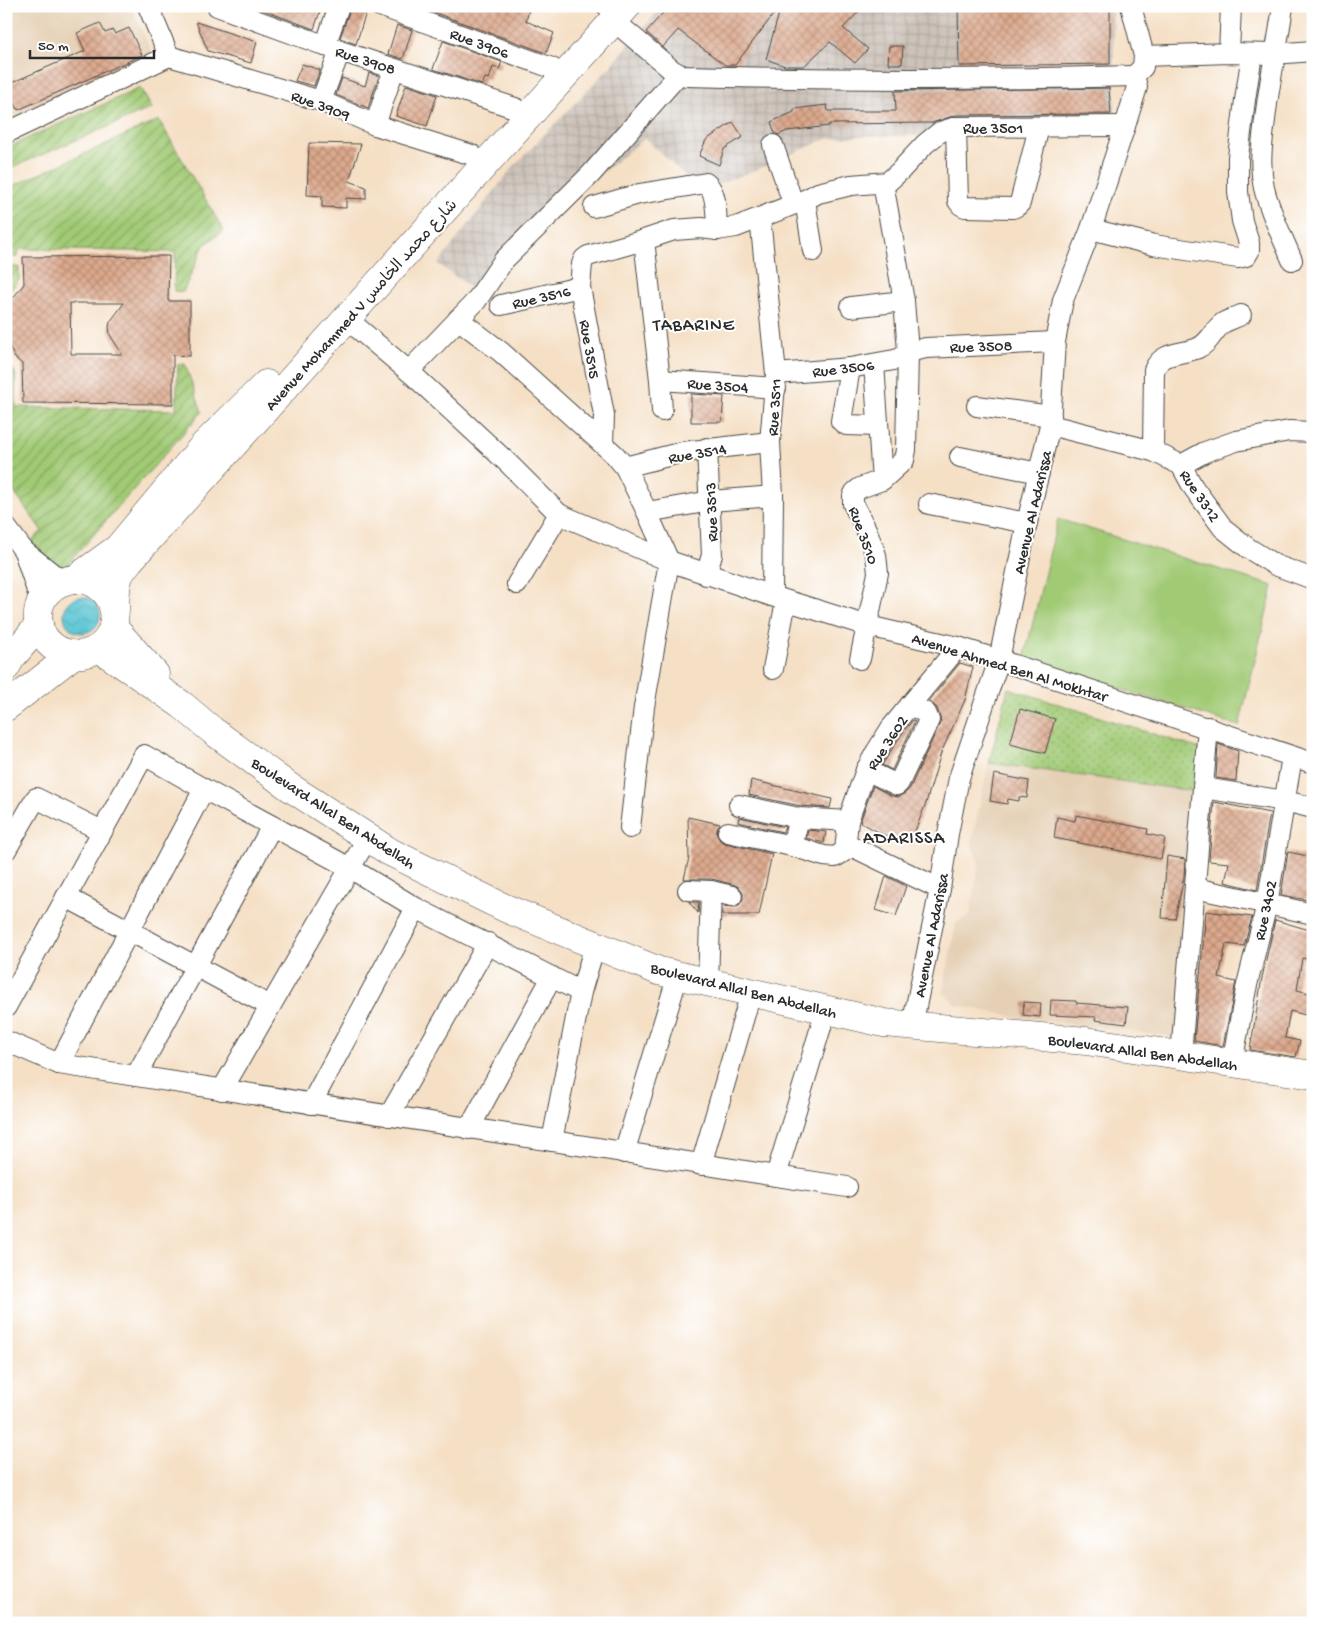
<svg xmlns="http://www.w3.org/2000/svg" width="1319" height="1629" font-family="'Gochi Hand','Playpen Sans Arabic',sans-serif">
	<style>
		.built { fill: #e5d0b5 }
		.industrial { fill: url(#industrial-grid) }
		.grass { fill: #a1ca75; stroke: #667a50 }
		.park { fill: url(#park-dots); stroke: #667a50; fill-rule: evenodd }
		.garden { fill: url(#garden-furrows); stroke: #667a50 }
		.water { fill: url(#water-waves); stroke: #437880 }
		.building { fill: url(#building-cross-hatch); fill-rule: evenodd }
		.lines { fill: none; stroke-linecap: round; stroke-linejoin: round }
		.street-casing { stroke: #494642; stroke-width: 22 }
		.secondary-casing { stroke: #494642; stroke-width: 29 }
		.primary-casing { stroke: #494642; stroke-width: 29 }
		.street { stroke: #fff; stroke-width: 20 }
		.secondary { stroke: #fff; stroke-width: 28 }
		.primary { stroke: #fff; stroke-width: 28 }
		.labels { text-anchor: middle; stroke-width: 4; stroke-linejoin: round; paint-order: stroke }
		.street-label { font-size: 16px; fill: #2b2b2b; stroke: #fff }
		.neighbourhood-label { font-size: 18px; letter-spacing: 1px; fill: #2b2b2b; stroke: #fff }
	</style>
	<defs>
		<pattern id="industrial-grid" width="8" height="8" patternUnits="userSpaceOnUse" patternTransform="scale(1.25)"><rect width="8" height="8" fill="#ccc2b9"/><path d="M0 4h8M4 0v8" fill="none" stroke="#afa79f"/></pattern>
		<pattern id="park-dots" width="8" height="8" patternUnits="userSpaceOnUse" patternTransform="scale(1.25)"><rect width="8" height="8" fill="#a1ca75"/><path d="M2 2h.1M6 6h.1" fill="none" stroke="#83a460" stroke-width="1.8" stroke-linecap="round"/></pattern>
		<pattern id="garden-furrows" width="10" height="10" patternUnits="userSpaceOnUse" patternTransform="scale(1.25)"><rect width="10" height="10" fill="#a1ca75"/><path d="M-1 1l2-2M0 10L10 0M9 11l2-2" fill="none" stroke="#83a460"/></pattern>
		<pattern id="water-waves" width="16" height="10" patternUnits="userSpaceOnUse" patternTransform="scale(1.25)"><rect width="16" height="10" fill="#5bc6d4"/><path d="M0 5q4-4 8 0t8 0" fill="none" stroke="#4faab6"/></pattern>
		<pattern id="building-cross-hatch" width="8" height="8" patternUnits="userSpaceOnUse" patternTransform="scale(1.25)"><rect width="8" height="8" fill="#dda98d"/><path d="M0 0l8 8M0 8l8-8" fill="none" stroke="#b38a73"/></pattern>
	</defs>
	<rect width="100%" height="100%" fill="#fff"/>
	<filter id="ink" filterUnits="userSpaceOnUse"><feTurbulence type="fractalNoise" baseFrequency=".02" numOctaves="2"/><feDisplacementMap in="SourceGraphic" scale="10" xChannelSelector="R" yChannelSelector="G"/><feConvolveMatrix kernelMatrix="1 2 1 2 8 2 1 2 1" color-interpolation-filters="sRGB"/></filter>
	<filter id="wash" filterUnits="userSpaceOnUse"><feTurbulence type="fractalNoise" baseFrequency=".0096" numOctaves="4" result="noise"/><feDisplacementMap in="SourceGraphic" scale="20" xChannelSelector="R" yChannelSelector="G"/><feGaussianBlur stdDeviation="1.12" result="paint"/><feColorMatrix in="noise" values="0 0 0 0 0 0 0 0 0 0 0 0 0 0 0 0 0 1.4 0 .05"/><feComposite in="paint" operator="in"/></filter>
	<g filter="url(#wash)">
		<rect width="100%" height="100%" fill="#f5e0c6"/>
		<g class="built">
			<polygon points="6,6 131,6 156,62 6,130"/>
			<polygon points="989,763 1201,792 1185,1038 1022,1018 956,1005 943,992 956,923 970,915 979,863 971,844"/>
		</g>
		<polygon class="industrial" points="662,6 1113,6 1115,133 861,136 826,139 763,167 701,191 645,138 586,186 478,293 438,264 512,168 611,66"/>
		<polygon class="grass" points="1058,519 1273,586 1239,726 1024,659"/>
		<path class="park" d="M1008 688 1207 751 1201 792 989 763ZM1054 719 1045 753 1011 743Z"/>
		<g class="garden">
			<polygon points="140,88 152,108 6,170 6,148"/>
			<polygon points="159,120 224,231 204,245 183,292 174,291 175,252 19,249 18,257 6,257 6,189"/>
			<polygon points="6,267 19,267 19,280 6,295"/>
			<polygon points="6,359 15,373 16,407 176,410 178,364 185,364 202,412 59,574 30,542 42,531 6,481"/>
		</g>
		<circle class="water" cx="82" cy="615" r="18"/>
		<g id="blocks">
			<g class="building">
				<polygon points="252,6 322,6 314,29"/>
				<polygon points="351,6 368,6 356,44 340,38"/>
				<polygon points="416,6 530,6 526,21 554,33 546,53"/>
				<polygon points="669,6 780,6 735,65 725,65 678,30 663,47 646,32"/>
				<polygon points="781,6 864,6 843,28 868,49 855,63 830,42 804,66 785,66 766,59"/>
				<polygon points="958,6 1110,6 1110,64 959,66"/>
				<polygon points="196,22 257,42 251,63 208,51"/>
				<polygon points="100,23 105,33 113,30 115,34 129,28 142,55 18,110 12,97 6,100 6,85 85,51 77,33"/>
				<polygon points="397,25 412,30 403,59 388,54"/>
				<polygon points="443,41 502,62 499,69 493,67 489,79 485,78 482,85 433,69"/>
				<polygon points="889,46 903,46 902,64 888,64"/>
				<polygon points="302,64 320,70 314,86 295,81"/>
				<polygon points="369,73 379,76 368,108 336,95 342,78 365,86"/>
				<polygon points="406,85 437,95 427,126 396,116"/>
				<polygon points="1109,88 1111,114 956,115 932,123 829,124 829,126 787,131 778,135 775,133 771,122 794,112 794,109 827,105 828,111 896,111 895,91"/>
				<polygon points="733,122 743,137 724,149 719,165 699,156 706,140"/>
				<polygon points="309,143 361,144 349,181 366,187 366,199 346,198 346,208 322,207 322,196 307,195"/>
				<path d="M169 256 168 301H190V356L173 355V404L23 403 22 364 15 358 7 342 6 311 9 303 24 284 23 257ZM70 303H124L110 322 109 327 110 335 122 354H71Z"/>
				<polygon points="691,394 724,396 722,422 691,422"/>
				<polygon points="960,663 973,667 965,700 941,753 926,803 910,844 882,834 860,822 873,786 892,796 898,797 905,793 910,788 941,721 937,708 929,701"/>
				<polygon points="1020,709 1055,719 1045,753 1010,744"/>
				<polygon points="913,720 915,721 892,770 882,765 901,735"/>
				<polygon points="1218,744 1238,751 1236,781 1216,778"/>
				<polygon points="994,774 1029,781 1027,798 1019,797 1019,801 1008,799 1007,804 990,801"/>
				<polygon points="751,780 832,799 830,808 801,806 749,795"/>
				<polygon points="1214,802 1270,813 1257,890 1225,882 1229,863 1209,861"/>
				<polygon points="1076,815 1148,829 1147,834 1165,838 1161,859 1054,838 1057,817 1075,821"/>
				<polygon points="688,817 720,824 717,829 717,835 720,840 725,843 772,854 759,915 722,915 722,906 736,907 740,904 743,899 743,892 740,888 735,885 712,879 684,879 689,858"/>
				<polygon points="739,817 785,827 783,832 738,822"/>
				<polygon points="808,830 826,832 824,843 806,838"/>
				<polygon points="1288,852 1313,857 1313,870 1307,900 1281,895"/>
				<polygon points="1167,856 1185,859 1184,877 1175,919 1162,918"/>
				<polygon points="886,876 906,886 896,916 876,910"/>
				<polygon points="689,902 699,902 698,913"/>
				<polygon points="1206,911 1252,917 1244,946 1226,944 1219,978 1236,982 1223,1046 1194,1041"/>
				<polygon points="1275,920 1313,931 1313,960 1302,958 1297,990 1313,994 1313,1017 1290,1011 1285,1038 1300,1041 1296,1057 1250,1050 1262,978"/>
				<polygon points="1051,1000 1076,1001 1076,1003 1128,1007 1126,1024 1095,1020 1096,1017 1050,1015"/>
				<polygon points="1024,1002 1041,1003 1040,1017 1023,1015"/>
			</g>
		</g>
	</g>
	<g filter="url(#ink)">
		<use href="#blocks" fill-opacity="0" stroke="#494642" stroke-width="1"/>
		<g class="lines">
			<defs>
				<g id="street">
					<polyline points="148,6 169,56"/>
					<polyline points="217,6 340,51 515,108"/>
					<polyline points="380,6 552,68"/>
					<polyline points="607,6 608,6"/>
					<path d="M1283 6C1278 44 1269 82 1265 120 1262 143 1259 165 1264 188 1270 213 1282 236 1292 260"/>
					<polyline points="325,46 339,6"/>
					<polyline points="1229,53 1231,6"/>
					<polyline points="169,56 321,101 375,125 472,155"/>
					<polyline points="1144,56 1229,53 1274,54 1313,51"/>
					<path d="M679 74 686 76C835 80 985 80 1134 76"/>
					<polyline points="321,101 340,51"/>
					<polyline points="375,125 394,69"/>
					<polyline points="956,127 958,201 961,205 965,207 1013,208 1017,206 1020,203 1039,127"/>
					<polyline points="6,133 169,56"/>
					<polyline points="773,145 793,203"/>
					<polyline points="805,200 813,251"/>
					<path d="M594 207 639 194 706 183C718 192 716 217 717 230"/>
					<polyline points="760,218 776,374 770,442 773,496 772,596"/>
					<polyline points="1091,229 1154,245 1238,258 1246,256 1249,251 1249,243 1242,221 1238,192 1238,157 1245,100 1252,54"/>
					<polyline points="644,240 660,380 662,411"/>
					<polyline points="501,305 580,287"/>
					<polyline points="851,307 904,301"/>
					<polyline points="347,319 412,374 509,464 559,514 669,561 772,596 868,626 958,647 999,660 1313,763"/>
					<polyline points="458,319 501,352 615,455 625,467 647,512 669,561 644,707 630,828"/>
					<polyline points="874,364 882,480"/>
					<polyline points="850,368 841,421 846,425 878,426"/>
					<polyline points="409,371 476,301 504,260 591,174 679,74 672,70 614,21"/>
					<polyline points="776,374 850,368 894,360 901,358 908,352 926,348 1055,342"/>
					<polyline points="660,380 776,388"/>
					<polyline points="977,406 1051,416"/>
					<polyline points="1050,425 1153,451 1181,465 1193,487 1223,528 1248,548 1275,565 1313,579"/>
					<polyline points="603,444 604,415 580,287 582,264 584,259 588,256 644,240 674,230 701,228 717,230 736,227 805,200 818,193 851,185 888,182 900,171 925,144 940,132 956,127 1125,126"/>
					<path d="M1153 451 1154 370C1162 351 1181 355 1198 348 1211 342 1213 330 1223 323 1228 320 1235 318 1241 315"/>
					<polyline points="960,457 1039,473"/>
					<polyline points="1181,465 1205,452 1236,441 1289,431 1313,432"/>
					<polyline points="625,467 683,452 770,442"/>
					<polyline points="929,504 1027,523"/>
					<polyline points="647,512 711,501 773,496"/>
					<polyline points="6,527 24,551 62,581"/>
					<polyline points="24,551 41,603"/>
					<polyline points="706,575 712,555 707,448"/>
					<polyline points="517,584 559,514"/>
					<polyline points="860,659 878,573 876,555 866,529 853,504 853,496 855,492 860,488 882,480 904,460 906,450 908,352 904,301 883,183"/>
					<polyline points="773,669 786,601"/>
					<polyline points="866,770 897,785 899,783 929,720 926,713 910,705"/>
					<polyline points="1203,788 1285,801 1313,808"/>
					<polyline points="739,805 799,818 848,821"/>
					<polyline points="728,832 792,846 799,818"/>
					<polyline points="847,844 940,889"/>
					<polyline points="792,846 824,856 835,857 845,851 848,821 866,770 876,752 891,728 958,647"/>
					<polyline points="6,850 36,798 102,831"/>
					<polyline points="1195,888 1313,914"/>
					<polyline points="688,890 711,891 732,896"/>
					<polyline points="66,897 270,1006"/>
					<polyline points="708,983 711,891"/>
					<polyline points="6,1007 144,755 204,789 350,868 416,908 581,992"/>
					<polyline points="912,1026 940,889 948,834 959,778 999,660 1027,523 1050,425 1055,342 1063,300 1091,229 1125,126 1137,87 1134,76 1143,67 1144,56 1131,6"/>
					<polyline points="6,1041 59,1064 847,1187"/>
					<polyline points="1181,1055 1208,727"/>
					<polyline points="1232,1063 1246,989 1267,904 1292,757"/>
					<polyline points="59,1064 204,789"/>
					<polyline points="136,1076 272,826"/>
					<polyline points="222,1090 368,837"/>
					<polyline points="311,1104 416,908"/>
					<polyline points="389,1116 488,943"/>
					<polyline points="469,1129 552,977"/>
					<polyline points="552,1141 581,992 595,945"/>
					<polyline points="624,1153 678,975"/>
					<polyline points="701,1165 751,993"/>
					<polyline points="776,1176 826,1010"/>
				</g>
				<g id="secondary">
					<polyline points="113,627 155,674"/>
					<polyline points="96,650 99,648 182,705 213,731 288,786 390,852 505,908 659,971 884,1023 1086,1041 1313,1075"/>
				</g>
				<g id="primary">
					<polyline points="75,579 118,548 204,445 266,384"/>
					<path d="M114 612C113 607 112 601 109 597 83 558 24 588 41 632 46 642 56 651 67 653 80 657 95 653 105 642 121 624 111 597 119 576 121 571 126 565 130 560L627 6"/>
					<polyline points="6,667 11,658 39,625"/>
					<polyline points="6,707 73,655"/>
				</g>
			</defs>
			<use href="#street" class="street-casing"/>
			<use href="#secondary" class="secondary-casing"/>
			<use href="#primary" class="primary-casing"/>
			<use href="#street" class="street"/>
			<use href="#secondary" class="secondary"/>
			<use href="#primary" class="primary"/>
		</g>
	</g>
	<g class="labels">
		<g class="street-label">
			<text transform="translate(480 42) rotate(20)" y="6">Rue 3906</text>
			<text transform="translate(366 59) rotate(18)" y="6">Rue 3908</text>
			<text transform="translate(321 104) rotate(20)" y="6">Rue 3909</text>
			<text x="993" y="133">Rue 3501</text>
			<text transform="translate(541 296) rotate(-13)" y="6">Rue 3516</text>
			<text transform="translate(360 304) rotate(-48)" y="6">Avenue Mohammed V شارع محمد الخامس</text>
			<text transform="translate(981 345) rotate(-2)" y="6">Rue 3508</text>
			<text transform="translate(591 349) rotate(80)" y="6">Rue 3515</text>
			<text transform="translate(843 367) rotate(-7)" y="6">Rue 3506</text>
			<text transform="translate(718 384) rotate(4)" y="6">Rue 3504</text>
			<text transform="translate(773 407) rotate(-86)" y="6">Rue 3511</text>
			<text transform="translate(697 452) rotate(-10)" y="6">Rue 3514</text>
			<text transform="translate(1201 495) rotate(56)" y="6">Rue 3312</text>
			<text transform="translate(710 512) rotate(-92)" y="6">Rue 3513</text>
			<text transform="translate(1031 512) rotate(-77)" y="6">Avenue Al Adarissa</text>
			<text transform="translate(865 535) rotate(70)" y="6">Rue 3510</text>
			<text transform="translate(1010 666) rotate(17)" y="6">Avenue Ahmed Ben Al Mokhtar</text>
			<text transform="translate(886 742) rotate(-57)" y="6">Rue 3602</text>
			<text transform="translate(334 812) rotate(33)" y="6">Boulevard Allal Ben Abdellah</text>
			<text transform="translate(1264 910) rotate(-78)" y="6">Rue 3402</text>
			<text transform="translate(930 935) rotate(-79)" y="6">Avenue Al Adarissa</text>
			<text transform="translate(744 989) rotate(14)" y="6">Boulevard Allal Ben Abdellah</text>
			<text transform="translate(1143 1051) rotate(8)" y="6">Boulevard Allal Ben Abdellah</text>
		</g>
		<g class="neighbourhood-label">
			<text x="694" y="330">TABARINE</text>
			<text x="904" y="843">ADARISSA</text>
		</g>
	</g>
	<rect width="1319" height="1629" fill="none" stroke="#fff" stroke-width="25"/>
	<path d="M30 50v8h124v-8" fill="none" stroke="#2b2b2b" stroke-width="2.5"/>
	<text x="38" y="50" font-size="15" fill="#2b2b2b" stroke="#ffffff" stroke-width="4" paint-order="stroke">50 m</text>
</svg>
